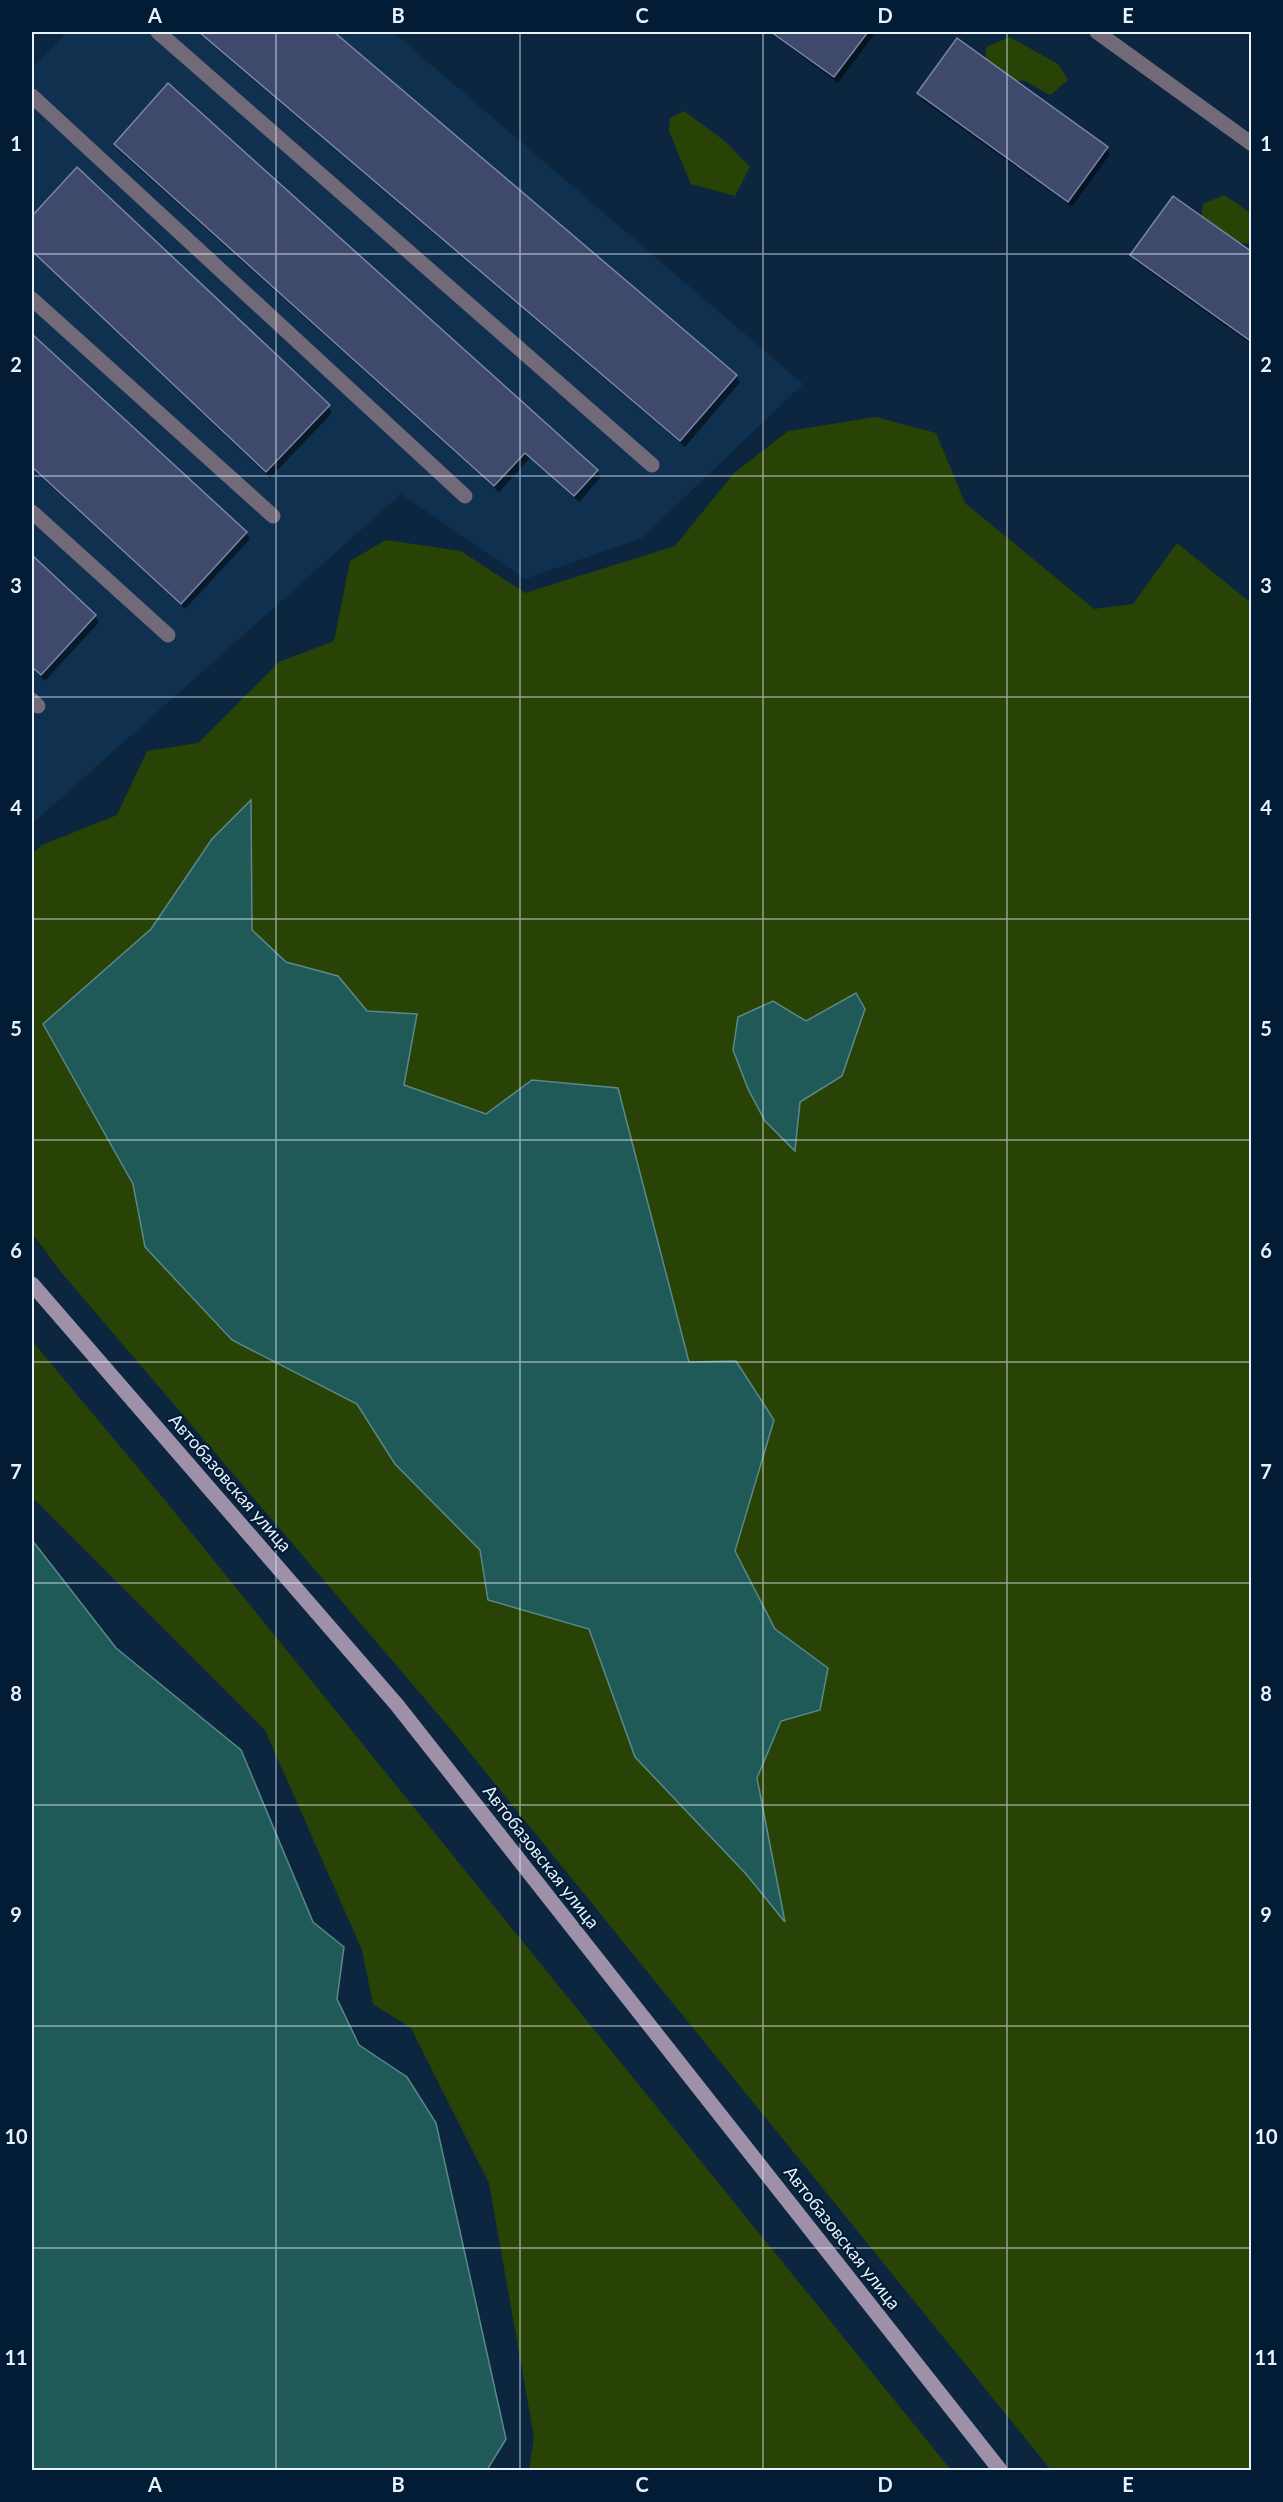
<svg xmlns="http://www.w3.org/2000/svg" width="1283" height="2502" font-family="Lato,sans-serif">
	<style>
		.built { fill: #103050 }
		.green { fill: #294306; fill-rule: evenodd }
		.water { fill: #1f5a58; stroke: #5b8889; stroke-width: 1.5 }
		.shadow { fill: #0007 }
		.building { fill: #3f496b; stroke: #7985aa; stroke-width: 1.5 }
		.lines { fill: none; stroke-linecap: round; stroke-linejoin: round }
		.lane { stroke: #726979; stroke-width: 15 }
		.street { stroke: #726979; stroke-width: 15 }
		.secondary { stroke: #9e90a9; stroke-width: 15 }
		.grid { fill: none; stroke: #e8f2fc; stroke-width: 1.5; stroke-opacity: 0.55 }
		.labels { text-anchor: middle; stroke-width: 4.5; stroke-linejoin: round; paint-order: stroke }
		.street-label { font-size: 18px; fill: #e8f2fc; stroke: #031c35 }
		.neatline { fill: none; stroke: #e8f2fc; stroke-width: 2 }
		.grid-label { font-size: 20px; text-anchor: middle; font-weight: bold; fill: #e8f2fc }
	</style>
	<rect width="100%" height="100%" fill="#0c2640"/>
	<polygon class="built" points="68,32 393,32 803,384 642,538 525,579 401,494 32,824 32,68"/>
	<g class="green">
		<polygon points="1010,37 1058,64 1068,80 1050,95 1025,81 992,80 985,69 986,47"/>
		<polygon points="684,111 726,142 750,167 735,196 691,184 669,131 670,118"/>
		<polygon points="1224,195 1251,213 1251,244 1230,242 1201,221 1203,204"/>
		<path d="M876 417 936 433 965 503 1094 609 1133 604 1177 543 1251 603V2470H1051L454 1733 61 1272 32 1233V854L42 845 117 815 147 751 198 743 279 662 334 641 350 561 386 540 461 551 525 593 675 546 734 473 788 431ZM250 801 252 930 286 962 338 976 367 1011 417 1014 404 1085 486 1114 532 1080 618 1088 689 1362 774 1420 735 1551 775 1629 827 1668 781 1721 757 1778 784 1921 746 1874 635 1757 589 1629 488 1600 480 1550 395 1464 357 1404 232 1340 145 1247 133 1184 43 1024 151 929 212 839ZM773 1001 806 1021 842 1076 765 1121 748 1089 733 1050Z"/>
		<polygon points="32,1341 164,1499 951,2470 529,2470 534,2437 489,2183 411,2028 373,2004 362,1950 265,1730 32,1497"/>
	</g>
	<g class="water">
		<polygon points="251,800 252,930 286,962 338,976 367,1011 417,1014 404,1085 486,1114 532,1080 618,1088 689,1362 736,1361 774,1420 735,1551 775,1629 828,1668 820,1710 781,1721 757,1778 785,1922 746,1874 635,1757 589,1629 488,1600 480,1550 395,1464 357,1404 232,1340 145,1247 133,1184 43,1024 151,929 212,839"/>
		<polygon points="856,993 865,1009 842,1076 800,1102 795,1151 765,1121 748,1089 733,1050 738,1017 773,1001 806,1021"/>
		<polygon points="32,1540 116,1648 241,1750 313,1922 344,1947 337,1999 359,2045 407,2077 436,2123 506,2439 487,2470 32,2470"/>
	</g>
	<g class="shadow">
		<polygon points="197,32 331,32 736,376 740,382 685,447"/>
		<polygon points="770,32 876,32 838,83 773,35"/>
		<polygon points="168,86 597,471 601,477 579,502 530,458 499,492 119,151 115,144"/>
		<polygon points="919,93 1106,148 1110,154 1072,207 922,100"/>
		<polygon points="78,169 328,406 332,413 270,478 32,252 32,218"/>
		<polygon points="1252,254 1252,345 1136,262 1132,255"/>
		<polygon points="32,336 246,533 250,539 185,609 32,469"/>
		<polygon points="32,557 95,616 99,622 45,681 32,668"/>
	</g>
	<g class="building">
		<polygon points="199,32 334,32 737,375 680,441"/>
		<polygon points="771,32 868,32 834,77"/>
		<polygon points="957,38 1108,147 1068,202 917,93"/>
		<polygon points="168,83 598,470 574,496 525,453 494,486 114,144"/>
		<polygon points="77,167 330,405 266,472 32,251 32,216"/>
		<polygon points="1173,196 1252,252 1252,342 1130,255"/>
		<polygon points="32,334 247,532 181,604 32,467"/>
		<polygon points="32,555 96,615 41,675 32,667"/>
	</g>
	<g class="lines">
		<g class="lane">
			<polyline points="158,32 652,465"/>
			<polyline points="32,96 465,496"/>
			<polyline points="32,299 273,516"/>
			<polyline points="32,512 168,635"/>
			<polyline points="32,700 38,706"/>
		</g>
		<polyline class="street" points="1097,32 1252,144"/>
		<polyline class="secondary" points="32,1284 397,1705 1000,2470"/>
	</g>
	<path class="grid" d="M276 32V2470M520 32V2470M763 32V2470M1007 32V2470M32 254H1252M32 476H1252M32 697H1252M32 919H1252M32 1140H1252M32 1362H1252M32 1583H1252M32 1805H1252M32 2026H1252M32 2248H1252"/>
	<g class="labels">
		<g class="street-label">
			<text transform="translate(230 1483) rotate(49)" y="6">Автобазовская улица</text>
			<text transform="translate(541 1857) rotate(52)" y="6">Автобазовская улица</text>
			<text transform="translate(842 2238) rotate(52)" y="6">Автобазовская улица</text>
		</g>
	</g>
	<rect width="1283" height="2502" fill="none" stroke="#031c35" stroke-width="66"/>
	<rect x="33" y="33" width="1217" height="2436" class="neatline"/>
	<g class="grid-label">
		<text x="155" y="23">A</text>
		<text x="398" y="23">B</text>
		<text x="642" y="23">C</text>
		<text x="885" y="23">D</text>
		<text x="1128" y="23">E</text>
		<text x="16" y="151">1</text>
		<text x="1266" y="151">1</text>
		<text x="16" y="372">2</text>
		<text x="1266" y="372">2</text>
		<text x="16" y="593">3</text>
		<text x="1266" y="593">3</text>
		<text x="16" y="815">4</text>
		<text x="1266" y="815">4</text>
		<text x="16" y="1036">5</text>
		<text x="1266" y="1036">5</text>
		<text x="16" y="1258">6</text>
		<text x="1266" y="1258">6</text>
		<text x="16" y="1479">7</text>
		<text x="1266" y="1479">7</text>
		<text x="16" y="1701">8</text>
		<text x="1266" y="1701">8</text>
		<text x="16" y="1922">9</text>
		<text x="1266" y="1922">9</text>
		<text x="16" y="2144">10</text>
		<text x="1266" y="2144">10</text>
		<text x="16" y="2365">11</text>
		<text x="1266" y="2365">11</text>
		<text x="155" y="2492">A</text>
		<text x="398" y="2492">B</text>
		<text x="642" y="2492">C</text>
		<text x="885" y="2492">D</text>
		<text x="1128" y="2492">E</text>
	</g>
</svg>
